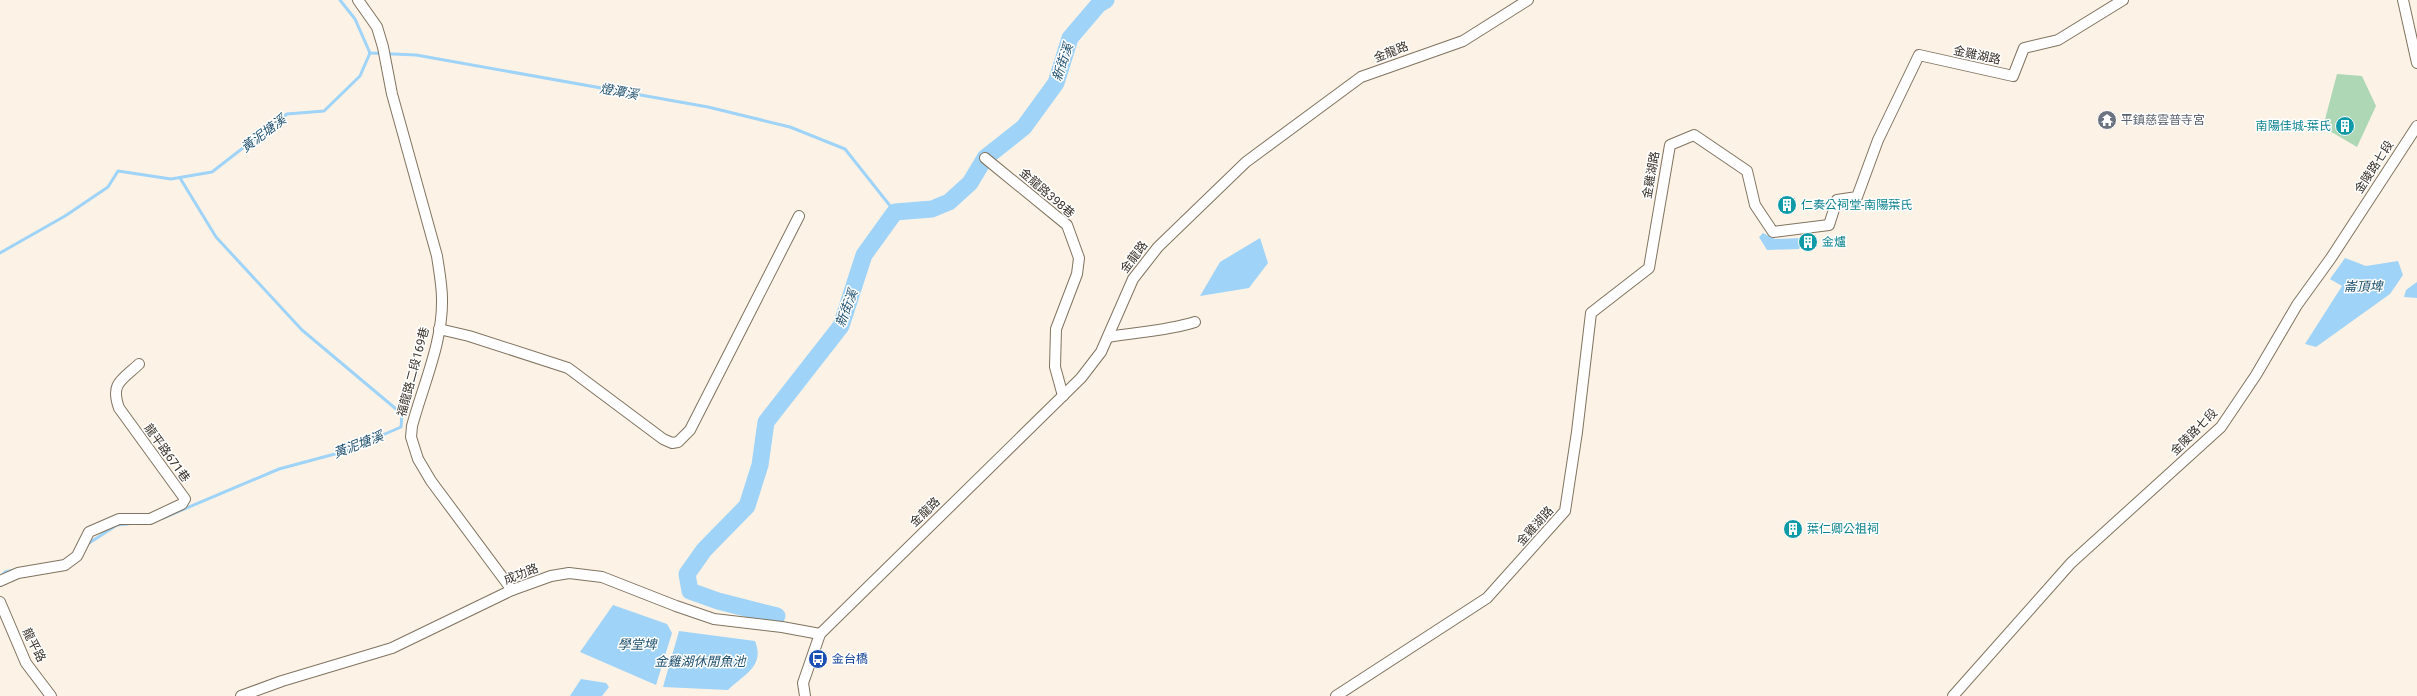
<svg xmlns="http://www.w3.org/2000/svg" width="2417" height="696" font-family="Roboto,'Noto Sans TC',sans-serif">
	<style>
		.green { fill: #add7b5 }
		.water { fill: #9fd3f7 }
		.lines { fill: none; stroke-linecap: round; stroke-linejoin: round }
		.stream { stroke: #9fd3f7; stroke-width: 3 }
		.river { stroke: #9fd3f7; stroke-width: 17 }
		.minor-casing { stroke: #80735f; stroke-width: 12 }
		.minor { stroke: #fff; stroke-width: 10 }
		.labels { text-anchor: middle; stroke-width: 3; stroke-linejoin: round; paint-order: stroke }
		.street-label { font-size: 12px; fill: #363028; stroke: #fff }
		.worship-label { font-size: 12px; fill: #5b616d; stroke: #fff; text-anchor: start }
		.culture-label { font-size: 12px; fill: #0d838f; stroke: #fff; text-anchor: start }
		.transit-label { font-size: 12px; fill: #164399; stroke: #fff; text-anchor: start }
		.water-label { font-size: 13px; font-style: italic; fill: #1f516f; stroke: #fff }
	</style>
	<rect width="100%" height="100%" fill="#fcf3e6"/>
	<polygon class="green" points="2337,74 2362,76 2376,106 2357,147 2323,127"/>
	<g class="water">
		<polygon points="1763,233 1775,239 1802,238 1802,242 1799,249 1767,250 1759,237"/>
		<polygon points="1260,238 1268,263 1249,288 1200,296 1220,262"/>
		<polygon points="2345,258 2366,266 2398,261 2403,275 2390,294 2316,347 2305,344 2342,286 2330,279"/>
		<polygon points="2417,282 2417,298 2404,297 2406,290"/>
		<polygon points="613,605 667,624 672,633 656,685 580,652"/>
		<path d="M679 631 755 641C765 666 745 674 728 690L663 687Z"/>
		<polygon points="581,679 606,683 609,687 602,696 570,696"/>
	</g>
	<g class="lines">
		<g class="stream">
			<polyline points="340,0 355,19 370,53 416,55 708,107 790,127 845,149 895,212"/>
			<polyline points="0,253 65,216 108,187 118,171 171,179 212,172 287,114 324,111 360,76 370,53"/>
			<polyline points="163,518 279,469 346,451 401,427 402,414 302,330 216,237 180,178"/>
			<polyline points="86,545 117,525 128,524"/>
			<polyline points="0,577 5,572 14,570"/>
		</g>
		<polyline class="river" points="777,616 718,601 690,591 687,574 704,550 747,506 760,465 766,422 841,326 864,255 895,212 932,209 949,202 970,183 985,158 1024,127 1056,83 1070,38 1099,4 1106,0"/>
		<defs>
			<g id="minor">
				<path d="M358 0 377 27 383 47 392 94 437 256C439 270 442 285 442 299 443 342 423 385 412 426L411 437 418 459 431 481 512 590"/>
				<polyline points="2403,0 2417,63"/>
				<polyline points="985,158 1067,225 1079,258 1077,274 1056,329 1055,367 1063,396"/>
				<polyline points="439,329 469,336 568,368 663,439 672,443 678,442 690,430 799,216"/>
				<path d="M1108 337C1137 332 1167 331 1195 322"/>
				<path d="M0 581 18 573 65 565 77 556 89 532 119 519H150L182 504 185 499 119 408C110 383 122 380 139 364"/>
				<polyline points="0,602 26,663 51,696"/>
				<polyline points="241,696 282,681 392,648 512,590 551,576 569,573 602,577 676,606 714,619 782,627 820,634"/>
				<polyline points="805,696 803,683 820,634 1081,378 1101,352 1133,279 1158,247 1246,162 1361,77 1463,41 1528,0"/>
				<polyline points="1336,696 1487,598 1565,511 1577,432 1591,313 1649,268 1670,145 1694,135 1747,171 1755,205 1773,232 1829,225 1837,200 1857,197 1878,140 1919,55 2013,76 2024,48 2058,40 2123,0"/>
				<polyline points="1953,696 2071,563 2221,427 2256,375 2297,305 2331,258 2417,126"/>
			</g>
		</defs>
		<use href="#minor" class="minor-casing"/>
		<use href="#minor" class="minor"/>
	</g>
	<defs>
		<symbol id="temple-disc" viewBox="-11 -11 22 22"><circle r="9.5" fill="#6b7280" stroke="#fff"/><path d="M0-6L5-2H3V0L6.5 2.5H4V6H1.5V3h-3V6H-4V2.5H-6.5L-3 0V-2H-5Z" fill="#fff"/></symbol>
		<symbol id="building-disc" viewBox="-11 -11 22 22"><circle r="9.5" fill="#0f9aa8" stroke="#fff"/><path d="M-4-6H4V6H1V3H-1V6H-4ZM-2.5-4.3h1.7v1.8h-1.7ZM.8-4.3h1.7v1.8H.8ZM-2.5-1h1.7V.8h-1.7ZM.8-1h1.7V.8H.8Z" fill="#fff"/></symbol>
		<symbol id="bus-disc" viewBox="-11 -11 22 22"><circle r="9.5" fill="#1a4fb4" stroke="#fff"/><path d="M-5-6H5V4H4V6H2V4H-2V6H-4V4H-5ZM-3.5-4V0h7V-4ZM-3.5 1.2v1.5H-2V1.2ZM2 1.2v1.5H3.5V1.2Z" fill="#fff"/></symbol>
	</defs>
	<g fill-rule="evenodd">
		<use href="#temple-disc" x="2096" y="109" width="22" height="22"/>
		<use href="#building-disc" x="2334" y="115" width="22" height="22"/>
		<use href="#building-disc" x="1776" y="194" width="22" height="22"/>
		<use href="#building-disc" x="1797" y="231" width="22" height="22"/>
		<use href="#building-disc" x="1782" y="518" width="22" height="22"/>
		<use href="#bus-disc" x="807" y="648" width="22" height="22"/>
	</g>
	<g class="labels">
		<g class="street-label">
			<text transform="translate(1391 52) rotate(-21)" y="4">金龍路</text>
			<text transform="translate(1977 55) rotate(12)" y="4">金雞湖路</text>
			<text transform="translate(2374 167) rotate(-57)" y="4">金陵路七段</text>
			<text transform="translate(1651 175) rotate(-80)" y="4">金雞湖路</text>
			<text transform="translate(1047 193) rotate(41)" y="4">金龍路398巷</text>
			<text transform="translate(1134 257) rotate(-53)" y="4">金龍路</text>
			<text transform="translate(413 372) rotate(-75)" y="4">福龍路二段169巷</text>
			<text transform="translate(2194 432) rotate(-45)" y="4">金陵路七段</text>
			<text transform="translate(167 453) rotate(54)" y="4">龍平路671巷</text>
			<text transform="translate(925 512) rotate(-44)" y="4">金龍路</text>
			<text transform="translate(1535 526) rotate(-48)" y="4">金雞湖路</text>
			<text transform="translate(521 574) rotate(-21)" y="4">成功路</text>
			<text transform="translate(34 645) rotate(63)" y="4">龍平路</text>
		</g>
		<g class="worship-label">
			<text x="2121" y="124">平鎮慈雲普寺宮</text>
		</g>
		<g class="culture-label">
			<text x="2331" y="130" text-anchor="end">南陽佳城-葉氏</text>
			<text x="1801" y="209">仁奏公祠堂-南陽葉氏</text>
			<text x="1822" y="246">金爐</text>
			<text x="1807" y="533">葉仁卿公祖祠</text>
		</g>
		<g class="transit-label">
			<text x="832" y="663">金台橋</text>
		</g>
		<g class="water-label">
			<text transform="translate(1062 62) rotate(-71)" y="5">新街溪</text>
			<text transform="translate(619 91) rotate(10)" y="5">燈潭溪</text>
			<text transform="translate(263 133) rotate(-37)" y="5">黃泥塘溪</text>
			<text x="2363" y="291">崙頂埤</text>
			<text transform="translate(846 308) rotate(-69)" y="5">新街溪</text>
			<text transform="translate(358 444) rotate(-21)" y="5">黃泥塘溪</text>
			<text x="637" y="649">學堂埤</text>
			<text x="700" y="666">金雞湖休閒魚池</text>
		</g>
	</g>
</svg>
